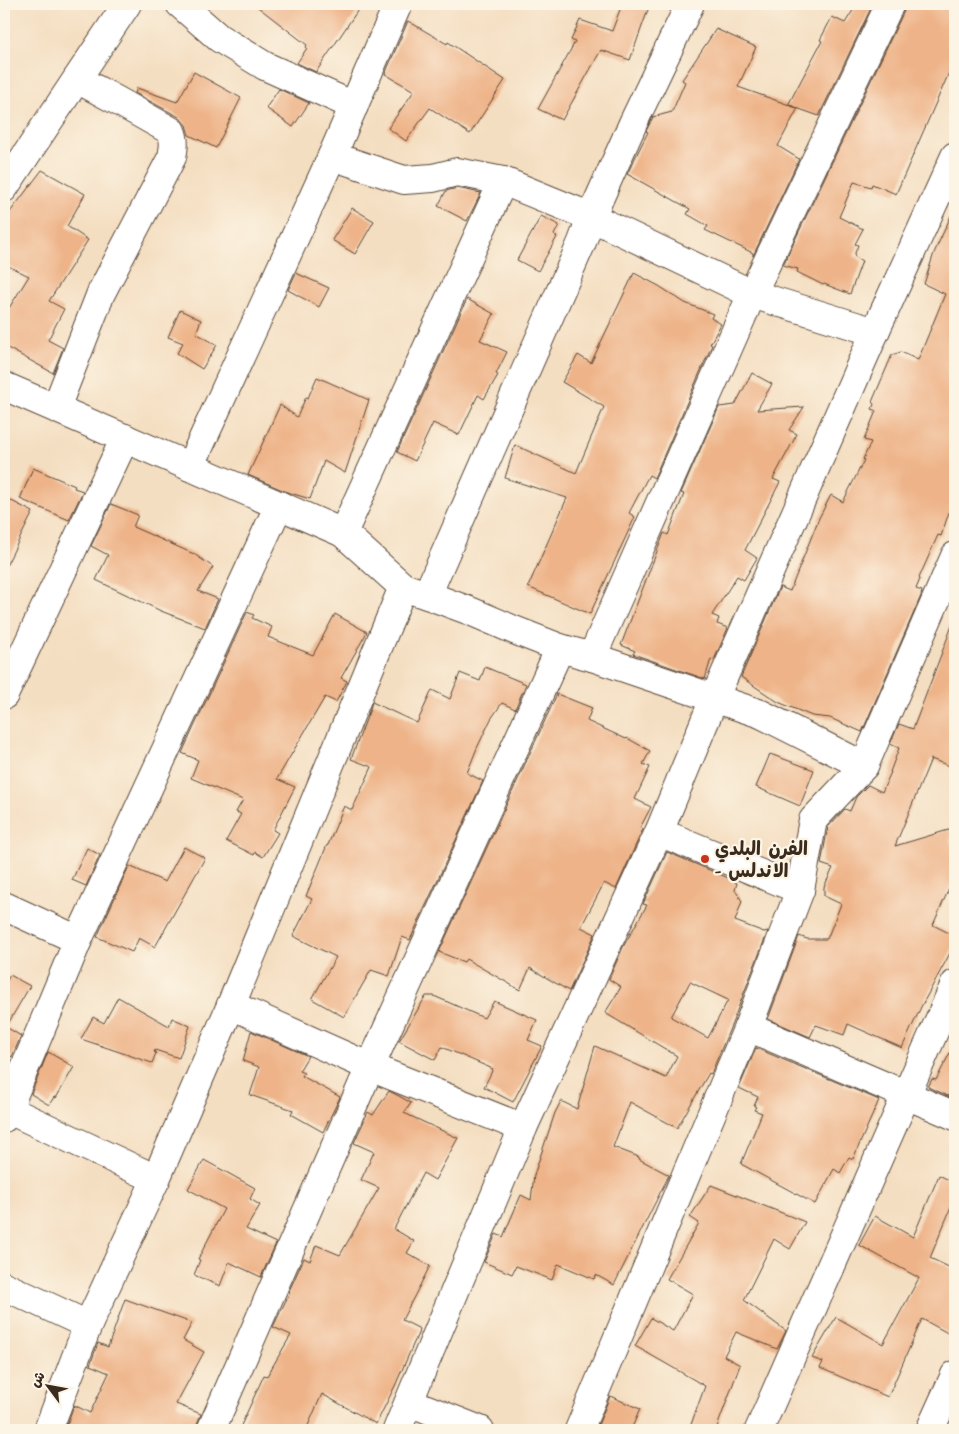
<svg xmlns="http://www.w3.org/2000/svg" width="959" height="1434" font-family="'Architects Daughter','Playpen Sans Arabic',sans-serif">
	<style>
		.building { fill: #eeb388; fill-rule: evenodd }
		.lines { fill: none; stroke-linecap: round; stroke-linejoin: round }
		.minor-casing { stroke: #574536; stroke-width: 30 }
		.tertiary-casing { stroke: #574536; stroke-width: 30 }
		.minor { stroke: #fff; stroke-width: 28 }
		.tertiary { stroke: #fff; stroke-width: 28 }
		.poi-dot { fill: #c8321e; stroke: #fcf5e5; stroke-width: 2 }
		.labels { text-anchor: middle; stroke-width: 4.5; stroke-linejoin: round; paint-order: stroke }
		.poi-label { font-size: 19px; font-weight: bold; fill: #3b2a1e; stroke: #fcf5e5; text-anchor: start }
	</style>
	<rect width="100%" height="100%" fill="#fcf5e5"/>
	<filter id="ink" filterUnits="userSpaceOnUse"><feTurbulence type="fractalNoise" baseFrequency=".02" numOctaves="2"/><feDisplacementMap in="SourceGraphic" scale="10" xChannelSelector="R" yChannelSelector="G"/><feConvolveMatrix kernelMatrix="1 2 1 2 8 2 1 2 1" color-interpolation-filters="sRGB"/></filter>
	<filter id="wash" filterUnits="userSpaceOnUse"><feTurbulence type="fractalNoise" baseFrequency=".0096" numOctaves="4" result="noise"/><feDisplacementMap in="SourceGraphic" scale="20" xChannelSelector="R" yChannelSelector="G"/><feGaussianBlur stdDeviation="1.12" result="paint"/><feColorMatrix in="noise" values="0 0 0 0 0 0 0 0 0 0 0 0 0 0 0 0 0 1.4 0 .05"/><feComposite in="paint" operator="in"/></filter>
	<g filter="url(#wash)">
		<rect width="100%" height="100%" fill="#f4dec1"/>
		<g id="blocks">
			<g class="building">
				<polygon points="254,4 362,4 316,72 297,63 307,48 306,47 307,45"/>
				<polygon points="622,4 650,4 630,60 601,50 562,120 538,109 575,42 571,40 580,20 612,31"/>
				<polygon points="857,4 873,4 819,116 788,105 822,41 820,40 832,17 845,23"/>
				<polygon points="905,4 955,4 955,59 896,194 872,184 871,187 854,182 839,217 863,229 855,244 858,245 854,256 862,261 850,294 824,284 823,285 797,272 798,269 783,265 904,11"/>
				<polygon points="408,21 447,44 448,42 505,80 470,134 430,108 406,141 388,128 414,91 385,74"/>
				<polygon points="716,29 756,47 738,87 798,108 778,146 799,159 753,256 753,253 705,230 708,226 687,214 690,209 627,174 648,132 646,131 653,117 672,112 685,82 682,80"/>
				<polygon points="194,72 241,98 216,148 189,135 186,125 179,117 135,93 137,88 177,102"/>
				<polygon points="279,89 309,103 293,127 266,108"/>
				<polygon points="42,170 85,194 67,226 88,240 49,301 64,309 48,340 63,348 53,373 4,346 4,316 29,276 4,264 4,220"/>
				<polygon points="457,188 481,193 467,221 438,206 446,191"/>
				<polygon points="955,207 955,495 941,536 938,535 919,578 920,579 916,589 922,591 921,596 862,732 830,718 812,716 778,702 741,677 780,587 790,591 819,518 831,495 843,502 864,460 863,459 871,442 864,440 876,411 872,409 874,404 872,402 892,355 901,352 918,360 945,294 924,284 934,253"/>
				<polygon points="352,208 374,221 355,254 332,240"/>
				<polygon points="541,216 559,225 554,235 557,237 538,271 517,260"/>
				<polygon points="296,273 329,288 319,307 288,290"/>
				<polygon points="634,273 659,286 685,303 713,314 711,318 721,324 710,344 712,345 654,478 649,475 629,513 635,517 590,614 528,587 567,498 505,478 515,445 576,473 604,407 562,382 578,355 591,363"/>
				<polygon points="467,299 494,314 480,340 507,352 496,374 498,375 484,399 478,395 459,435 433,423 415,461 397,452"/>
				<polygon points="180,310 201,320 196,333 217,345 202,369 177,353 183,343 168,337"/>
				<polygon points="752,373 772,384 757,410 804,407 789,430 797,434 773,479 780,482 745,550 757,558 744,580 737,576 712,615 719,618 717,624 728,628 714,660 711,659 705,679 633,654 635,651 621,645 664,533 668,535 684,494 681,493 719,407 735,405"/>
				<polygon points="317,377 369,400 345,473 324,461 310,499 287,492 248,475 280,405 297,417 306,397 308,398"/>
				<polygon points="33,468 75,486 74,488 83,491 69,520 20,499"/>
				<polygon points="4,497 33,512 4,570"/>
				<polygon points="111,504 138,515 133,527 194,554 213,567 198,591 218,599 205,628 161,611 96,580 108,555 91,546"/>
				<polygon points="247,612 254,615 252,618 272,627 268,637 313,655 335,614 367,632 341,678 347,681 336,702 325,697 277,779 295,787 273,830 278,833 263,857 255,852 254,855 226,841 241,814 236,812 243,800 191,778 198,760 182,753"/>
				<polygon points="953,623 955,624 955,768 931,759 895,846 955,828 950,842 955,844 955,875 933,925 955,936 955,944 921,1007 902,1048 848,1024 844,1035 816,1025 810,1037 768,1019 799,936 807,939 827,939 841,904 824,896 824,887 833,868 821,864 828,827 845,809 850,811 856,797 868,785 882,792 891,772 890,772 899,748 890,744 899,724 913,729"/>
				<polygon points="485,667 526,684 515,709 502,703 491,719 477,748 467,773 483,781 410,940 402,937 389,976 371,970 344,1017 312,999 336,957 293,936 312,899 306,896 327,845 328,845 344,806 352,810 372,767 351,759 370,709 372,702 417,723 432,690 450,699 460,673 480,681"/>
				<polygon points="557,694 592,708 587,721 626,739 627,738 650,751 643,764 650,767 635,799 651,807 640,828 643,829 616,889 604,883 581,927 595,934 569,991 530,968 520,990 466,959 464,962 439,952"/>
				<polygon points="770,754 814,770 800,806 756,787"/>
				<polygon points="184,847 205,858 155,947 139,938 132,952 97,937 129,866 165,882"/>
				<polygon points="87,848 100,855 86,886 72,880"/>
				<path d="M667 852 733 880V881L737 883 735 890 742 901 735 921 764 932 768 931 733 1021 711 1074 709 1073 677 1128 630 1102 613 1147 639 1157V1159L669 1175 614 1285 596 1275 594 1279 558 1264 552 1280 516 1266 512 1274 484 1262 496 1234 503 1237 521 1195 531 1200 534 1175 555 1113 561 1101 577 1109 595 1046 666 1078 677 1056 605 1013 621 987 609 979 623 947 647 905 643 904ZM690 982 728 1000 708 1038 671 1017Z"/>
				<polygon points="10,975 30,986 6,1027 21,1036 12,1057 4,1052 4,986"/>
				<polygon points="426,996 434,996 484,1018 494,1001 537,1020 528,1040 542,1046 513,1102 484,1087 493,1069 442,1047 435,1060 399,1041"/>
				<polygon points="118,997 169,1026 172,1018 190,1026 179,1058 155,1050 154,1052 156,1053 152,1063 81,1039 93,1017 104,1023"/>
				<polygon points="251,1031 308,1056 299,1071 304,1073 302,1076 340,1097 323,1132 291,1114 293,1110 250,1095 259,1067 243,1061"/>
				<polygon points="955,1043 955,1099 928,1087 932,1079 936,1080"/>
				<polygon points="756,1048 879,1100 853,1159 849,1157 840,1173 834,1169 815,1204 741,1164 762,1113 754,1110 756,1107 754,1106 758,1097 739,1088"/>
				<polygon points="48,1052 74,1067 56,1098 54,1097 49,1105 31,1094"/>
				<polygon points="389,1091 399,1096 411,1103 404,1113 458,1138 435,1180 423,1173 394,1229 414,1241 407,1253 430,1266 402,1320 420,1329 395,1386 376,1424 322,1394 306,1430 239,1430 264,1375 267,1376 291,1335 273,1327 290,1292 289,1291 304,1258 310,1261 316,1245 340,1255 379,1188 361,1180 374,1152 354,1143 368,1112 373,1115"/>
				<polygon points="204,1160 255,1188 250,1199 260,1205 246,1229 276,1243 261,1277 229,1262 220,1286 194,1275 200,1260 198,1259 224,1209 188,1189"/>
				<polygon points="939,1175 955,1183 955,1198 930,1258 955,1270 955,1337 922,1319 888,1397 820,1368 823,1362 812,1358 836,1317 883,1344 919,1278 859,1245 875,1216 913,1237"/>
				<polygon points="711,1185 805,1222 790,1249 774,1239 744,1300 786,1331 777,1349 736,1332 724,1356 740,1365 716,1430 689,1430 705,1386 635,1346 651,1318 673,1331 693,1294 667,1279 699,1223 690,1217"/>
				<polygon points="125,1299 192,1323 183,1340 204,1352 176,1404 201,1414 197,1424 196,1430 65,1430 74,1405 90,1413 109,1373 90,1365 98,1343 108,1347"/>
				<polygon points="610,1396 640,1409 631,1430 596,1430"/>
			</g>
		</g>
	</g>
	<g filter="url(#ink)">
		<use href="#blocks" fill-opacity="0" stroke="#574536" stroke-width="1"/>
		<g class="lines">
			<defs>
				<g id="minor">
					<polyline points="180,4 219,38 265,66 354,106"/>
					<polyline points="332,156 404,180 433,178 457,172 503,181 591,217 752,294 875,332"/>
					<polyline points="4,386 343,533 403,587 427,595 470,611 514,630 560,648 592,657 761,714 864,766"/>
					<path d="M56 408 101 293 172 157C174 147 175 140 171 131L116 100 77 79"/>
					<polyline points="190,467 332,156 398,4"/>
					<polyline points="343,533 503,181"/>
					<polyline points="427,595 582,242 591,217 634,121 690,4"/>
					<polyline points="592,657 752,294 890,4"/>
					<polyline points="4,695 125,438"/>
					<polyline points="659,832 800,890"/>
					<polyline points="4,906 78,940"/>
					<polyline points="231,1005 370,1067 523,1128"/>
					<polyline points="748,1027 955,1116"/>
					<polyline points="7,1109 156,1179"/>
					<polyline points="4,1118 78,940 279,505"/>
					<polyline points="4,1286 88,1325"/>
					<polyline points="409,1402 480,1430"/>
					<polyline points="48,1430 88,1325 156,1179 231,1005 403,587"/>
					<polyline points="211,1430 370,1067 560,648"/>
					<polyline points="397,1430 523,1128 659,832 714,699 875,332 955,156"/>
					<polyline points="579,1430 748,1027 800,890 813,820 864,766 955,556"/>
					<polyline points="759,1430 955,984"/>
					<polyline points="930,1430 955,1375"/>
				</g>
				<polyline id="tertiary" points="4,188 127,4"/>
			</defs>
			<use href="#minor" class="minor-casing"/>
			<use href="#tertiary" class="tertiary-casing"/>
			<use href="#minor" class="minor"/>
			<use href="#tertiary" class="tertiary"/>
		</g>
	</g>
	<circle class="poi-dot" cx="705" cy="859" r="5"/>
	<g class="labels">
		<g class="poi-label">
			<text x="715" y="855">الفرن البلدي<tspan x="715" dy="22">- الاندلس</tspan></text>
		</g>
	</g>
	<rect width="959" height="1434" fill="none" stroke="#fcf5e5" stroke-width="20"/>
	<g transform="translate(48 1386) rotate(302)" stroke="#fcf5e5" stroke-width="4" paint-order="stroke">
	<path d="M0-4L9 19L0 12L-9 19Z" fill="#3b2a1e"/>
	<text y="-8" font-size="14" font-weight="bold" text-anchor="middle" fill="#3b2a1e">ش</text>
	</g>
</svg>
